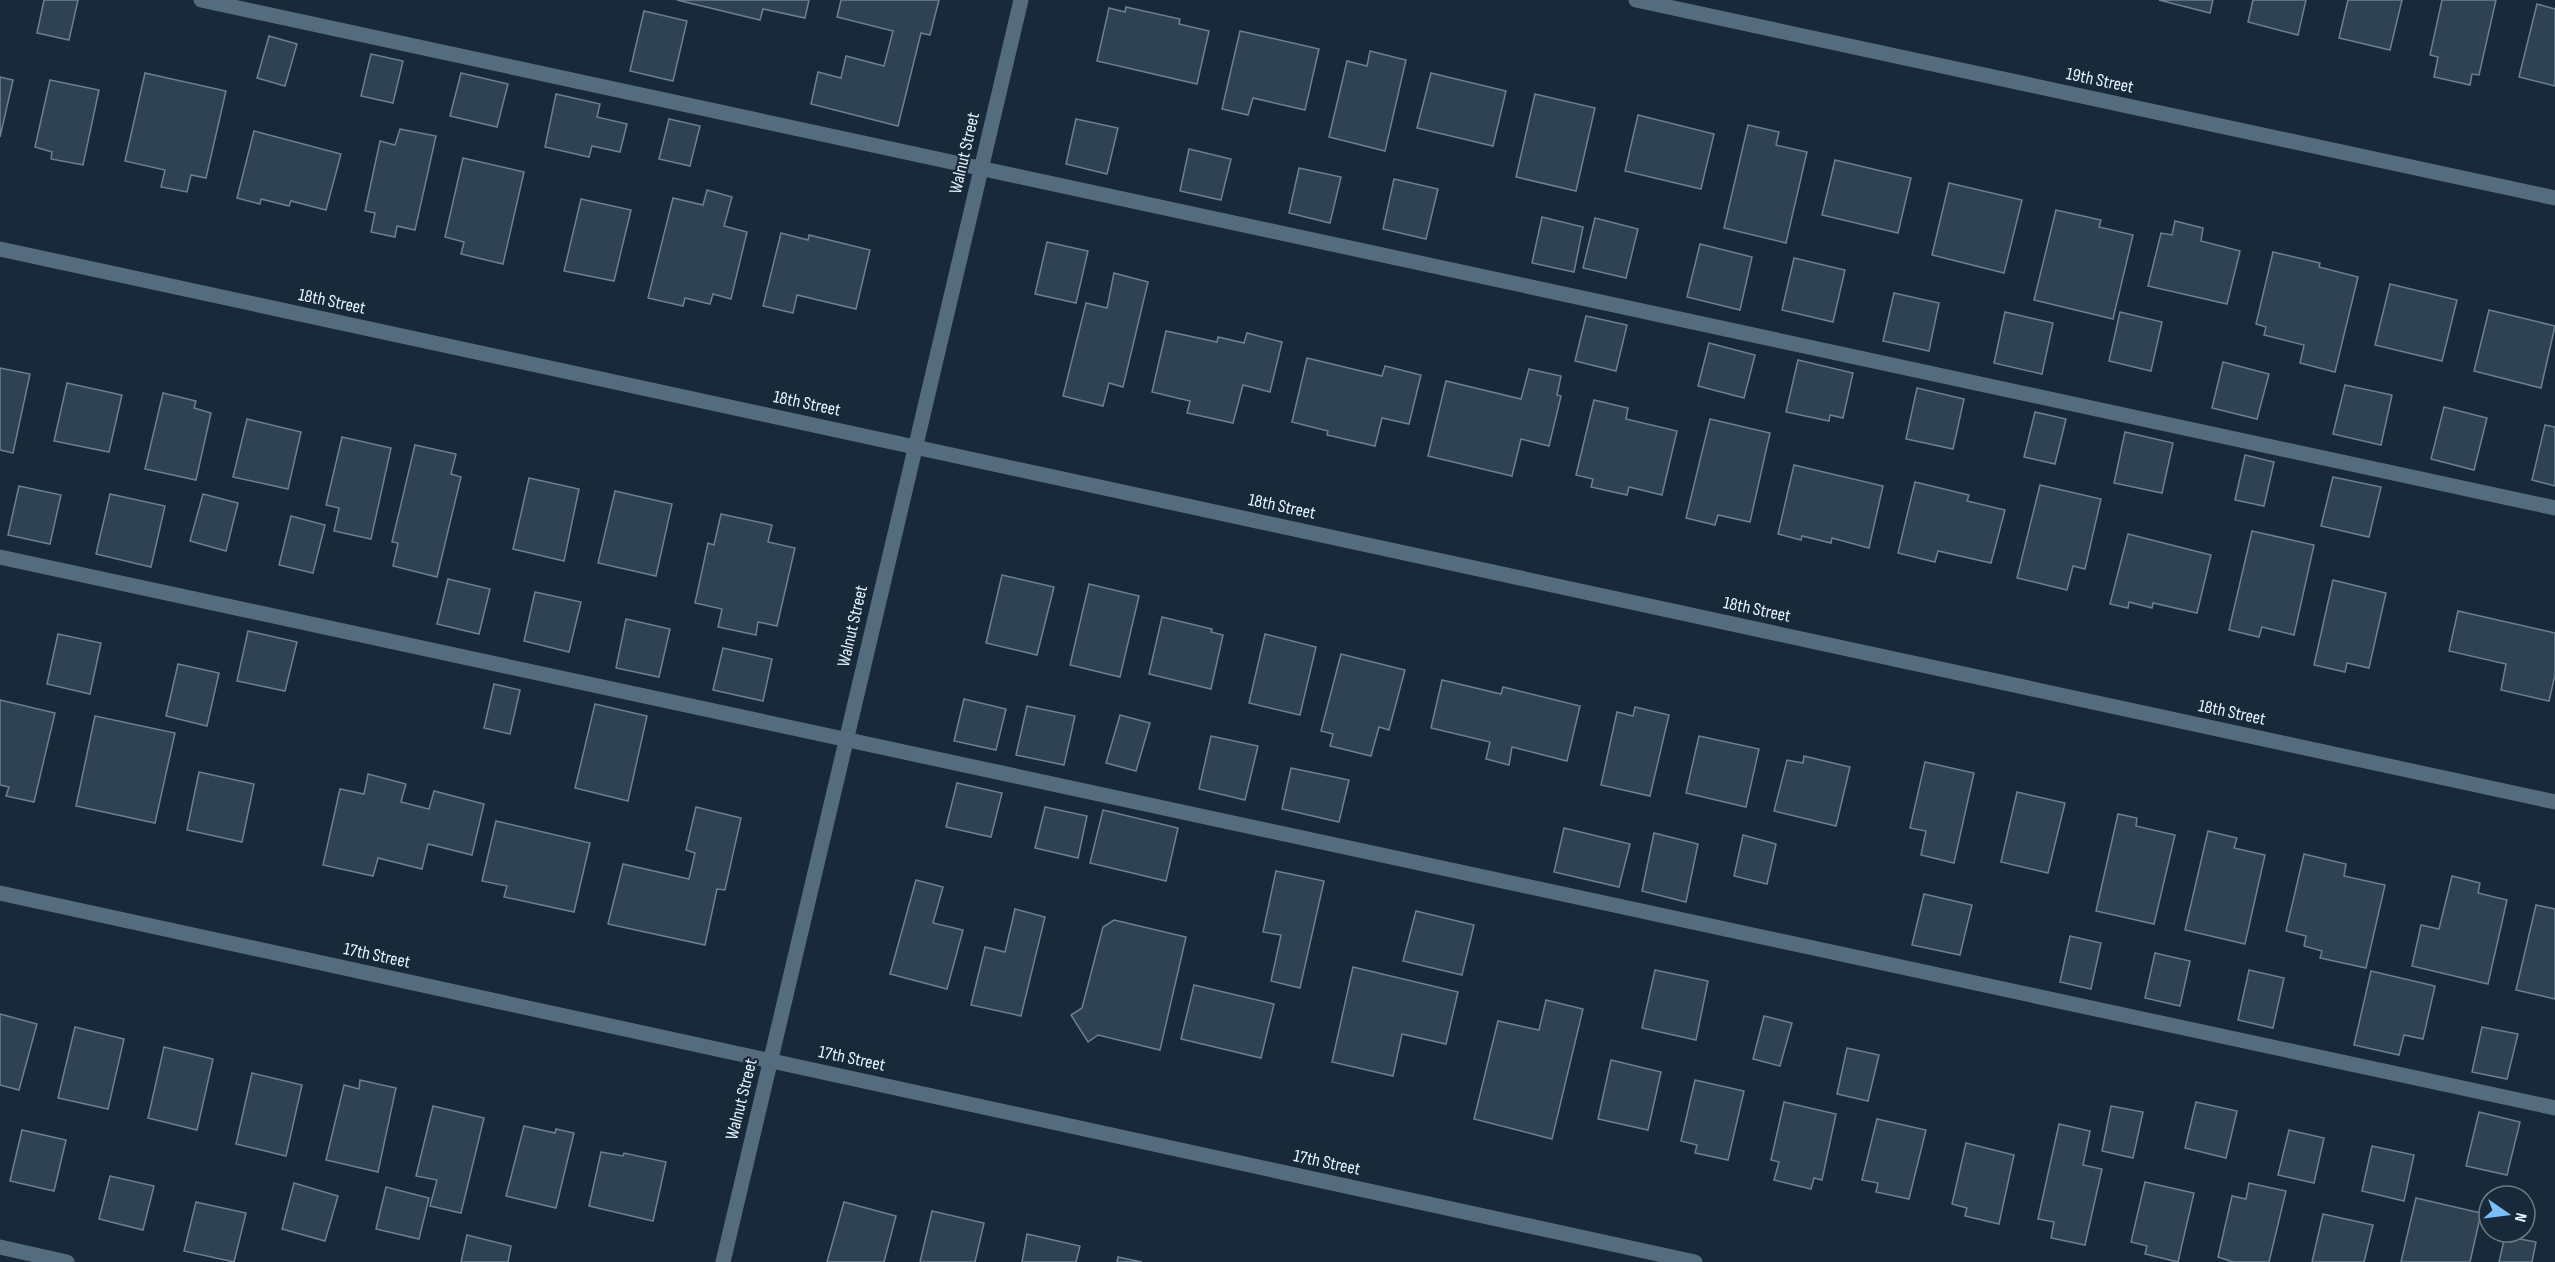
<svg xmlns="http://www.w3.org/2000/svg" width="2555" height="1262" font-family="'Sofia Sans Condensed',sans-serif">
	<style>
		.building { fill: #2f4252; stroke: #6b8092; stroke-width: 1.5 }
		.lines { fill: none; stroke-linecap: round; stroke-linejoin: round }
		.minor { stroke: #556b7e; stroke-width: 15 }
		.labels { text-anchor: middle; stroke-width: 4.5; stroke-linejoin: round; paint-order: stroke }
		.street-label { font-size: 18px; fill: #e8f4fe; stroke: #182a39 }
	</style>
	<rect width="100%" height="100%" fill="#182a39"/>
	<g class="building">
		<polygon points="44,0 78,0 69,40 37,33"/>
		<polygon points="677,0 809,0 805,18 763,9 760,20"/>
		<polygon points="841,0 939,0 930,35 921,33 898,126 811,104 818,72 841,78 846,56 884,66 893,31 837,17"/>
		<polygon points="2159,0 2213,0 2210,13"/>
		<polygon points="2253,0 2306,0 2298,35 2248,22"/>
		<polygon points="2348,0 2402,0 2390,50 2339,38"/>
		<polygon points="2442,0 2496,0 2479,75 2472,74 2470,85 2434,77 2438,57 2430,55"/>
		<polygon points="2537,4 2555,9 2555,86 2519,77"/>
		<polygon points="1126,7 1180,19 1179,24 1209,31 1197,84 1097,61 1109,8 1125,12"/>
		<polygon points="644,11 687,21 673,81 630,71"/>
		<polygon points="1240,31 1319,49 1305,110 1253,98 1248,115 1222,109"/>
		<polygon points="269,36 297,44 285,86 257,78"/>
		<polygon points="1370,51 1406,60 1385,151 1329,137 1347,61 1367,66"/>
		<polygon points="371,54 403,61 393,103 361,96"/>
		<polygon points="145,73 226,91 206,178 191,175 187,192 161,187 165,170 125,161"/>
		<polygon points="461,73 508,84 497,127 450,116"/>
		<polygon points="1431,73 1506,91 1493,146 1417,128"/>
		<polygon points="0,77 13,80 0,137"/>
		<polygon points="50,80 99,90 83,165 51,159 52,152 35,147"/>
		<polygon points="556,94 600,104 597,117 627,124 620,152 592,146 589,157 545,147"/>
		<polygon points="1535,94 1595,108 1576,191 1516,177"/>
		<polygon points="1638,115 1714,134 1701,189 1625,171"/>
		<polygon points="669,119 700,126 690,166 659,159"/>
		<polygon points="1076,119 1118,128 1107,174 1066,164"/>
		<polygon points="1748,125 1779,132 1776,145 1807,152 1786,243 1724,228"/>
		<polygon points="400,129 436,136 415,230 397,226 395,237 371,232 375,213 365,211 380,141 395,145"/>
		<polygon points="254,131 341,154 326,210 291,201 289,206 261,199 260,204 237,198"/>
		<polygon points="1189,149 1231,159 1221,200 1180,191"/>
		<polygon points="463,158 524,172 503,264 461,254 464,242 445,237"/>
		<polygon points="1835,160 1911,178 1898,233 1822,215"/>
		<polygon points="1299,168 1341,177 1330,223 1289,213"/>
		<polygon points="1394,179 1438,189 1426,239 1383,229"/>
		<polygon points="1949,183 2022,200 2004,273 1932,255"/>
		<polygon points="707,190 732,197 724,226 747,232 731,299 713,294 710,304 685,298 683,306 648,298 673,198 703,205"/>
		<polygon points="581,199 631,210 614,281 564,271"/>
		<polygon points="2056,210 2101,220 2099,227 2133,235 2113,319 2034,300"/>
		<polygon points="1542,217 1583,227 1574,272 1532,263"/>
		<polygon points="1595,218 1638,229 1626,278 1583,268"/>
		<polygon points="2175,221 2203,228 2201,241 2240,251 2227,304 2148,286 2161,233 2172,235"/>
		<polygon points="781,233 808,240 809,235 870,250 856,309 797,295 793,313 763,306"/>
		<polygon points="1047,242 1088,251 1076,303 1035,294"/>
		<polygon points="1700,244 1752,257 1740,310 1687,297"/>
		<polygon points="2273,252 2320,263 2319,267 2358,277 2335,372 2300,363 2304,345 2264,335 2266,327 2256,324"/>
		<polygon points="1794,258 1845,270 1833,322 1782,310"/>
		<polygon points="1114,273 1148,282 1123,387 1109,383 1103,406 1063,396 1086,303 1107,308"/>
		<polygon points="2390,284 2457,300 2442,361 2375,345"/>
		<polygon points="1894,293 1939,303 1929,351 1883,341"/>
		<polygon points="2489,310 2555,326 2541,388 2474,371"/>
		<polygon points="2005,312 2053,323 2042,374 1994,363"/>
		<polygon points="2120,312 2162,322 2151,371 2109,361"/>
		<polygon points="1586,316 1627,325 1616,371 1575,361"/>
		<polygon points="1166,331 1217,342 1218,337 1244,343 1247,333 1282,342 1270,392 1243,385 1233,423 1187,413 1190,401 1152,392"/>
		<polygon points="1709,343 1755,355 1744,398 1698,386"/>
		<polygon points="1307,358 1382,376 1385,366 1421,375 1409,424 1382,418 1375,446 1327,435 1328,431 1292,422"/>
		<polygon points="1798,360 1853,373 1843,418 1830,415 1829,421 1786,412"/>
		<polygon points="2223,362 2269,374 2257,419 2212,408"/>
		<polygon points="0,368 30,374 13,453 0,450"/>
		<polygon points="1529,369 1561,376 1557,395 1561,396 1549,446 1521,439 1512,476 1428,456 1446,381 1521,399"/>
		<polygon points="67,383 122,395 109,452 54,441"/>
		<polygon points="2345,385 2392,395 2381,445 2333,434"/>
		<polygon points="1917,388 1964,399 1953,449 1906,439"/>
		<polygon points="163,393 196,401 194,408 211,413 196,480 145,469"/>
		<polygon points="1594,400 1628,408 1626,419 1677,431 1662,495 1629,487 1627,495 1591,487 1593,479 1576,475"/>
		<polygon points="2444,407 2487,418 2474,470 2431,459"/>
		<polygon points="2035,412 2066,419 2055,464 2024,457"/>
		<polygon points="247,419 301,432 288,489 233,477"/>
		<polygon points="1710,419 1770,433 1750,522 1718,515 1715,525 1686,518"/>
		<polygon points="2545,425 2555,427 2555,486 2532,480"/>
		<polygon points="2125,432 2173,443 2162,493 2114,483"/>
		<polygon points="342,437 391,448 371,539 334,531 339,508 326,505"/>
		<polygon points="415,445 456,454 451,474 461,477 437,577 393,566 398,543 392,542"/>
		<polygon points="2245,455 2274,462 2264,506 2235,500"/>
		<polygon points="1794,465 1883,486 1869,548 1832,538 1831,543 1802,536 1801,540 1778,534"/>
		<polygon points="2333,477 2381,487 2369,537 2321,526"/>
		<polygon points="529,478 579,489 564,561 513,549"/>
		<polygon points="1915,482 1969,495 1967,501 2005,510 1991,563 1938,551 1935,562 1898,553"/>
		<polygon points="2040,485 2101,499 2085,569 2073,566 2067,590 2017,578"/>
		<polygon points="19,486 61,495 50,544 8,535"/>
		<polygon points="615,491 672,504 656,576 598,563"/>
		<polygon points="110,494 165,506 151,567 96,554"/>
		<polygon points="203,494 238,503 226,551 190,541"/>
		<polygon points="721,514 772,525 768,542 795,548 777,626 758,622 756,635 718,627 722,609 695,603 708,543 714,545"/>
		<polygon points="291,516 325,525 313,573 279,565"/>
		<polygon points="2252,531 2314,545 2294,635 2262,627 2259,637 2229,630"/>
		<polygon points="2128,534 2211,555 2197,613 2153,603 2152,608 2129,602 2128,608 2110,604"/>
		<polygon points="1002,575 1054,587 1037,655 986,643"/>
		<polygon points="448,579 490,589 479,634 437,624"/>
		<polygon points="2333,580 2386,593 2369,668 2347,663 2345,672 2314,665"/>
		<polygon points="1089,584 1139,596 1120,677 1070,665"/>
		<polygon points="535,592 581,602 569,652 524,641"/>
		<polygon points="2458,611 2555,633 2555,675 2549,701 2501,690 2506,664 2449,651"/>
		<polygon points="1162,617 1212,629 1211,632 1223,635 1211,689 1149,674"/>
		<polygon points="626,619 670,629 659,677 616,668"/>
		<polygon points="248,631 297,642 285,691 237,681"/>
		<polygon points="58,634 101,643 90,694 47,684"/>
		<polygon points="1265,634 1316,647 1300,715 1249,703"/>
		<polygon points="723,648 772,659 763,701 713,690"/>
		<polygon points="1341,654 1405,670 1389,730 1379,727 1371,756 1330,746 1333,734 1321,731"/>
		<polygon points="178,664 219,673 207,726 166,716"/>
		<polygon points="1442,680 1501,694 1503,687 1580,706 1567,761 1512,747 1509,765 1486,759 1490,742 1431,728"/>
		<polygon points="494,684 520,690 510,734 484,728"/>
		<polygon points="964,699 1006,709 996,750 954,741"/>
		<polygon points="0,700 55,713 34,802 6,796 9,787 0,785"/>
		<polygon points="595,704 647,716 628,801 575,788"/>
		<polygon points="1027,706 1075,716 1064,765 1016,755"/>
		<polygon points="1635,707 1669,715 1650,796 1601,785 1617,712 1633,716"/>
		<polygon points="1120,715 1150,723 1136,771 1106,763"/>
		<polygon points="95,716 175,733 155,823 76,806"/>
		<polygon points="1211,736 1258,746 1245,800 1199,789"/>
		<polygon points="1699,736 1759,749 1746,807 1686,793"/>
		<polygon points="1804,756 1850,767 1836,826 1774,811 1787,760 1803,763"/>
		<polygon points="1925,762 1974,773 1954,863 1921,855 1926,831 1910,828"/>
		<polygon points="1291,768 1349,780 1339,822 1282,809"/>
		<polygon points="199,772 254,784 242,842 187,830"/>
		<polygon points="368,774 406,784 401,802 429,809 434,791 484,804 472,855 428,844 422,869 378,858 373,876 323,865 340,789 364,794"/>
		<polygon points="957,783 1002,793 991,837 946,827"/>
		<polygon points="2017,792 2065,803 2048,873 2001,862"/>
		<polygon points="696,807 741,818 725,890 717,889 705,945 608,924 623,864 689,879 695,853 686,850"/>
		<polygon points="1045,807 1087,816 1078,858 1035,848"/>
		<polygon points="1103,810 1178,828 1166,881 1090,863"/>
		<polygon points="2118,814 2137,818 2136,826 2175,835 2154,924 2096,911"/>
		<polygon points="496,821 590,843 574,912 504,897 507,886 482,881"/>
		<polygon points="1564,828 1630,844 1619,887 1554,872"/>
		<polygon points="2208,831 2237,838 2234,848 2265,855 2245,944 2185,930"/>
		<polygon points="1654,833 1698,844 1686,902 1642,891"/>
		<polygon points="1743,835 1776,844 1767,884 1734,876"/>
		<polygon points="2304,854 2346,864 2344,876 2385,885 2366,968 2320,958 2322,951 2304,946 2306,936 2286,931"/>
		<polygon points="1276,871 1324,881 1300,988 1271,981 1281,935 1263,932"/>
		<polygon points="2452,876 2480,883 2478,893 2507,900 2488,984 2412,966 2421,925 2439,929"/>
		<polygon points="916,880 943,887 933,923 963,930 947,989 890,974"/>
		<polygon points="1924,894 1972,905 1960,955 1912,945"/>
		<polygon points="2536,905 2555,909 2555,999 2516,990"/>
		<polygon points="1015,909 1045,917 1021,1016 971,1005 985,947 1005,952"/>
		<polygon points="1416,911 1474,925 1462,975 1403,961"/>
		<polygon points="1114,920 1186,937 1160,1050 1098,1035 1088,1042 1071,1015 1082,1008 1103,927"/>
		<polygon points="2070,936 2101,943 2091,989 2060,982"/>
		<polygon points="2155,953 2190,961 2180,1006 2145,998"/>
		<polygon points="1353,967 1458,992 1446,1044 1402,1034 1393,1076 1332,1062"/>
		<polygon points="1655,970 1708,981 1696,1040 1642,1028"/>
		<polygon points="2249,970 2284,978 2273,1028 2238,1020"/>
		<polygon points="2371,971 2435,986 2423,1039 2404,1035 2399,1055 2354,1045"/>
		<polygon points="1194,985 1274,1004 1261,1058 1181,1039"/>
		<polygon points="1546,1000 1583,1009 1552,1139 1474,1119 1498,1021 1539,1030"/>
		<polygon points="0,1014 37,1024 19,1090 0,1085"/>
		<polygon points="1764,1016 1792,1023 1780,1066 1753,1059"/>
		<polygon points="75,1027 124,1039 108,1109 58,1098"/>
		<polygon points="2482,1027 2518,1034 2507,1079 2472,1072"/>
		<polygon points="164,1047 213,1059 197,1130 148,1118"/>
		<polygon points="1847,1048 1879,1055 1868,1101 1837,1094"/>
		<polygon points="1611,1060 1661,1072 1648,1130 1598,1119"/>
		<polygon points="252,1073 302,1085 286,1156 236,1144"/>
		<polygon points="360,1080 396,1088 378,1172 326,1160 344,1085 359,1089"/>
		<polygon points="1695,1080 1744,1091 1728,1160 1695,1153 1697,1145 1681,1141"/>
		<polygon points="1784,1102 1836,1114 1822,1180 1814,1178 1811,1189 1774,1180 1779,1162 1771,1160"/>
		<polygon points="2196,1102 2237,1111 2226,1158 2185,1148"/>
		<polygon points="433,1106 484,1118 461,1213 430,1206 437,1180 416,1176"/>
		<polygon points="2111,1106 2143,1112 2133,1158 2102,1151"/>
		<polygon points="2479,1112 2520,1122 2507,1175 2466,1166"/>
		<polygon points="1877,1119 1926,1130 1909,1199 1876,1192 1878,1183 1862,1180"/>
		<polygon points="2059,1124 2090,1131 2083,1165 2102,1169 2085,1245 2051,1238 2054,1222 2038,1219"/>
		<polygon points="524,1126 555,1133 556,1129 574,1133 556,1208 506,1196"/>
		<polygon points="22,1130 66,1140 54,1191 10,1181"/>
		<polygon points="2289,1130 2324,1138 2314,1183 2278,1175"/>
		<polygon points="1966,1143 2014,1155 1999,1224 1965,1216 1967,1208 1952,1204"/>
		<polygon points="2372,1146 2414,1155 2404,1201 2362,1191"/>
		<polygon points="601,1152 623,1156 624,1153 666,1162 653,1221 589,1206"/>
		<polygon points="110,1176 154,1186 143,1230 99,1219"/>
		<polygon points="2145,1182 2194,1193 2178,1262 2145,1254 2147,1246 2131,1242"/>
		<polygon points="294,1183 338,1196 325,1241 282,1229"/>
		<polygon points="2249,1183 2286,1191 2269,1262 2233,1262 2218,1257 2232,1196 2246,1199"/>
		<polygon points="386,1187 429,1198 419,1239 376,1229"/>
		<polygon points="2416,1198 2481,1213 2470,1262 2401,1262"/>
		<polygon points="196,1202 246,1213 234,1262 184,1251"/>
		<polygon points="844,1202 896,1216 884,1262 827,1262"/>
		<polygon points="932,1211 984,1223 975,1262 920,1262"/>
		<polygon points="2323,1214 2373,1225 2364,1262 2312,1262"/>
		<polygon points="1027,1234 1080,1246 1076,1262 1022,1262"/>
		<polygon points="467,1235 511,1246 508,1262 461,1262"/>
		<polygon points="2505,1236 2536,1242 2532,1262 2499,1262"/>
		<polygon points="1118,1257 1142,1262 1117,1262"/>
	</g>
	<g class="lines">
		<g class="minor">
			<polyline points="201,0 2555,508"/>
			<polyline points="1636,0 2555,198"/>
			<polyline points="0,249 2555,802"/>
			<polyline points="0,557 2555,1108"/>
			<polyline points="0,893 1695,1262"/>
			<polyline points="0,1247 67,1262"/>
			<polyline points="723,1262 1021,0"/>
		</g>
	</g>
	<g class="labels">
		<g class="street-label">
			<text transform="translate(2100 80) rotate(12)" y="6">19th Street</text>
			<text transform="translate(964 153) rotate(-77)" y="6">Walnut Street</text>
			<text transform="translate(332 301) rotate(12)" y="6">18th Street</text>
			<text transform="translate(807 403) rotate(12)" y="6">18th Street</text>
			<text transform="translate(1282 506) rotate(12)" y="6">18th Street</text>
			<text transform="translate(1757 609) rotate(12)" y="6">18th Street</text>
			<text transform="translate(852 626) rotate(-77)" y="6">Walnut Street</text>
			<text transform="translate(2232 712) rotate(12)" y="6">18th Street</text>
			<text transform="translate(377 955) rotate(12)" y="6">17th Street</text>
			<text transform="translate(852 1058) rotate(12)" y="6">17th Street</text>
			<text transform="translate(741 1099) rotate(-76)" y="6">Walnut Street</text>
			<text transform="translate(1327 1162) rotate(12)" y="6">17th Street</text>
		</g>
	</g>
	<g transform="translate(2507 1214) rotate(104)"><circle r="28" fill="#182a39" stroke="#6b7b88" stroke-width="1.5"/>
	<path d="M0-4.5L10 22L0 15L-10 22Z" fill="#7abff8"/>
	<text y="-9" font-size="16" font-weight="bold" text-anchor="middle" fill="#e8f4fe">N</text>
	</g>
</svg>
